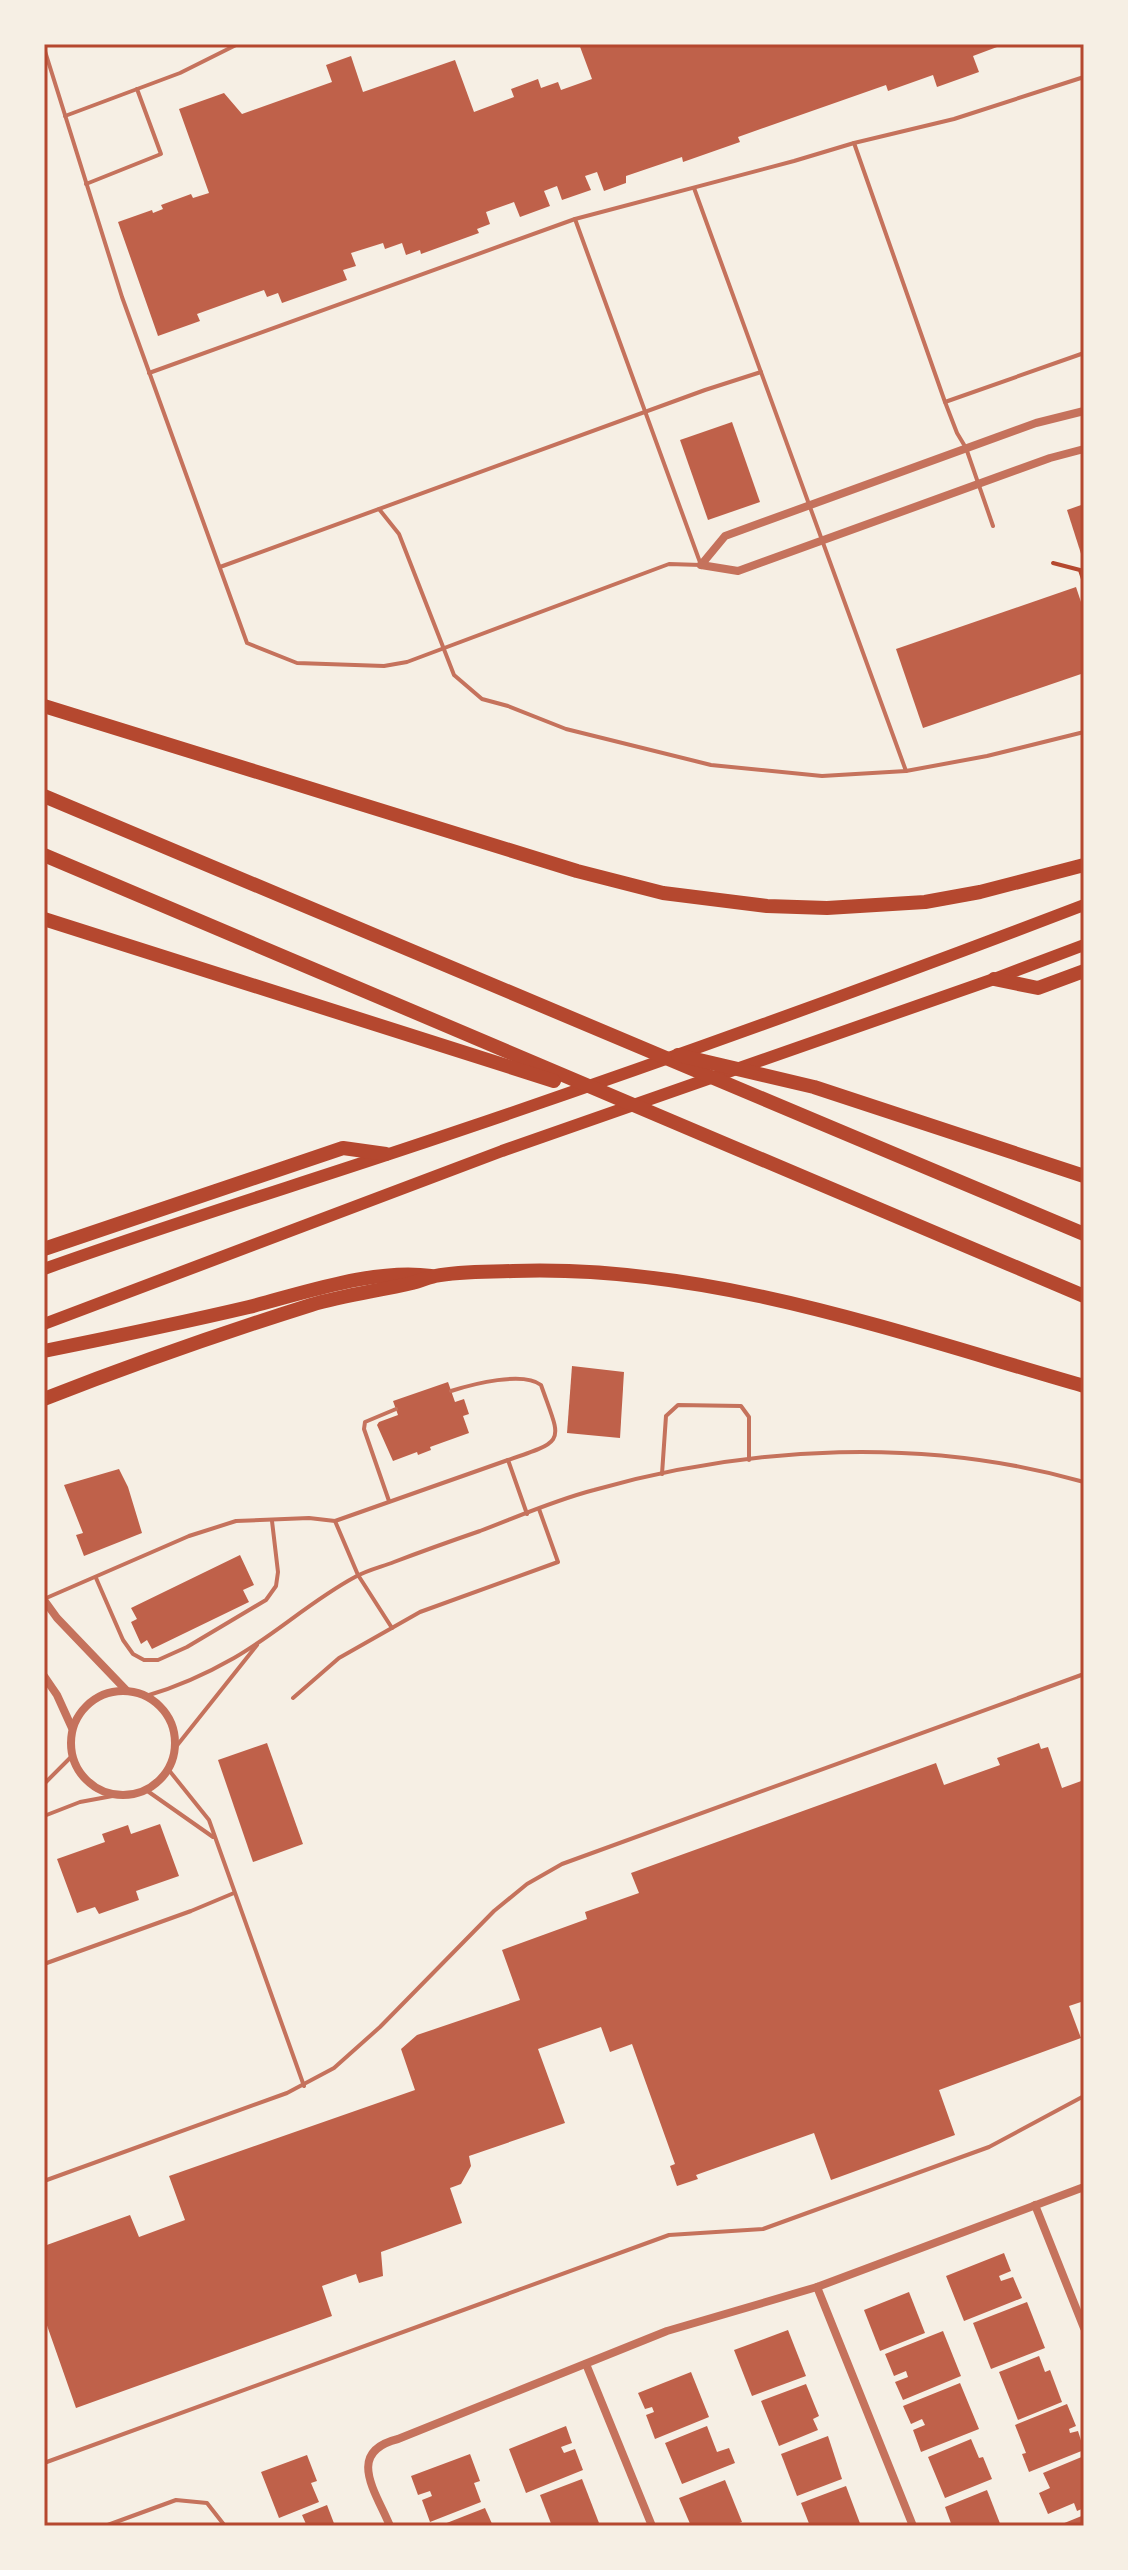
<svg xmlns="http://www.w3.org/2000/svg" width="1128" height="2570" font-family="'Varela Round',sans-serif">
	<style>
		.building { fill: #bf614a }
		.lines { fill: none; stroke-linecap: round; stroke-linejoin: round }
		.path { stroke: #b5482f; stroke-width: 4 }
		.service { stroke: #c5725c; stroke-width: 4 }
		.minor { stroke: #c5725c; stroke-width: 8 }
		.primary { stroke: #b5482f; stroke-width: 12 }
		.motorway { stroke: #b5482f; stroke-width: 14 }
		.neatline { fill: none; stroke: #b5482f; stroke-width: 3 }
	</style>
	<rect width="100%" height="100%" fill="#f6efe4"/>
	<g class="building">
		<polygon points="579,44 1005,44 973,56 979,72 937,87 933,75 888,91 886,85 738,137 740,142 683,162 682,157 626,176 626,183 604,191 597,172 585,176 591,190 562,200 557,186 544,191 550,206 520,217 514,202 486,212 490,224 477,229 479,233 421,254 420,250 406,255 402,243 385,249 383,243 351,253 356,266 343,270 347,280 282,303 278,293 267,297 264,290 197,314 200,321 158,336 118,222 152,210 153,213 163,209 161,205 191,194 193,198 209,193 179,109 224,93 242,114 332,82 326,65 351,56 363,92 455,60 474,112 514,97 511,89 538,79 541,88 558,82 561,90 592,79"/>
		<polygon points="732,422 760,502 708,520 680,440"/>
		<polygon points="1084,504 1084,560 1083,560 1067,510"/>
		<polygon points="1076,587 1084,611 1084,673 923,728 896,649"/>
		<polygon points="572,1366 624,1372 620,1438 567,1433"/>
		<polygon points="448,1382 455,1402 464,1399 469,1414 463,1416 469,1433 430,1447 431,1450 418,1455 417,1452 393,1461 377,1425 379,1422 398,1415 393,1401"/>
		<polygon points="119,1469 128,1487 142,1533 84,1556 76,1535 83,1533 64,1485"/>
		<polygon points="240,1555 254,1585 243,1590 249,1602 152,1649 147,1640 141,1644 131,1622 137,1619 131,1608"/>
		<polygon points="267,1743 303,1844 253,1862 218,1760"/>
		<polygon points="1039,1743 1041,1749 1048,1747 1062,1788 1084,1780 1084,2001 1069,2006 1081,2038 939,2090 955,2135 831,2180 814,2133 696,2175 698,2179 677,2186 670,2166 675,2164 632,2044 610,2052 601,2027 538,2049 565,2123 469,2156 471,2166 461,2184 450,2188 462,2223 381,2252 383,2276 359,2283 356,2274 322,2286 332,2316 76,2408 44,2317 44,2246 130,2215 139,2237 185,2220 169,2176 415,2090 401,2049 417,2035 520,2000 502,1950 587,1919 585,1912 639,1893 631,1873 936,1763 944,1785 1000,1765 997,1758"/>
		<polygon points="160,1824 179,1876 136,1891 139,1900 99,1914 95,1907 77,1913 57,1859 105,1842 102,1834 128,1825 131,1834"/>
		<polygon points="1004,2253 1011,2271 999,2276 1001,2281 1013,2277 1022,2298 964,2321 946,2276"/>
		<polygon points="909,2292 925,2333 880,2351 864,2310"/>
		<polygon points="1027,2302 1045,2348 991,2369 973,2323"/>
		<polygon points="788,2330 806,2376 752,2396 734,2350"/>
		<polygon points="943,2331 961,2376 903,2400 895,2382 908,2377 906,2371 894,2376 885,2354"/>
		<polygon points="1039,2356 1045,2372 1050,2370 1062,2402 1018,2420 999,2372"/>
		<polygon points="691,2372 709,2417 655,2439 646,2415 654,2412 652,2407 645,2409 638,2393"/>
		<polygon points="960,2383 979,2429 921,2452 913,2430 925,2425 922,2419 911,2424 903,2406"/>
		<polygon points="806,2384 819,2416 813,2419 818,2430 779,2446 761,2401"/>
		<polygon points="1067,2404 1076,2426 1069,2429 1070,2433 1078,2431 1084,2450 1029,2472 1022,2454 1026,2453 1015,2425"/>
		<polygon points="566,2426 572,2443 561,2447 564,2453 575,2449 583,2470 526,2493 509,2449"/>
		<polygon points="707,2426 717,2452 729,2448 735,2463 682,2484 665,2443"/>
		<polygon points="828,2436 842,2479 797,2496 781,2454"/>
		<polygon points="971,2439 979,2458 983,2457 992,2479 945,2498 928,2457"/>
		<polygon points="470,2454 480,2481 474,2483 481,2502 430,2522 422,2500 432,2496 430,2491 418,2495 411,2476"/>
		<polygon points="307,2455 317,2481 311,2483 319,2502 279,2518 261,2472"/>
		<polygon points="1084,2456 1084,2508 1077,2511 1074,2503 1048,2514 1039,2493 1050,2488 1043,2473"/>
		<polygon points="582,2479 599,2523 591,2526 552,2526 540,2495"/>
		<polygon points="725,2480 742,2522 731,2526 691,2526 679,2498"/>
		<polygon points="846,2486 861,2526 810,2526 801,2503"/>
		<polygon points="987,2490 1001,2526 952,2526 945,2507"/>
		<polygon points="327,2505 335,2526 300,2526 306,2524 302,2515"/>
		<polygon points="485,2508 493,2526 439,2526"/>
		<polygon points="1084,2515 1084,2526 1063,2526 1062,2524"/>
	</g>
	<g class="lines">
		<polyline class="path" points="1053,563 1080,570 1084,582"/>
		<g class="service">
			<polyline points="1084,44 1084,48"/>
			<polyline points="44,48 122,297 247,643 297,663 384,666 407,662 669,564 701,565 575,219"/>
			<polyline points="65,116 180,73 238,44"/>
			<polyline points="854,143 945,402 957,433 966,448 993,526"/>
			<polyline points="86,184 161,154 137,89"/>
			<polyline points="694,188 906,771"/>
			<polyline points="149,373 575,219 794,161 854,143 954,119 1084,77"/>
			<polyline points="945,402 1084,353"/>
			<polyline points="379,509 399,534 454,675 482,699 508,706 566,729 711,765 822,776 906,771 987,756 1084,732"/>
			<polyline points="220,567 705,390 761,372"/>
			<path d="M451 1391C473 1384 523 1371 541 1385 561 1442 568 1440 508 1460"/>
			<polyline points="662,1474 666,1416 678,1405 741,1406 749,1417 749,1460"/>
			<polyline points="389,1501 364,1429 365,1422 396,1409"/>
			<polyline points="335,1521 508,1460 527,1514"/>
			<polyline points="96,1578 123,1640 133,1654 144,1660 158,1660 187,1647 266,1600 276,1586 278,1572 272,1521"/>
			<polyline points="44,1599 189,1536 236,1521 309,1518 335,1521 358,1575 392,1628"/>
			<path d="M146 1696C177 1687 206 1674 234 1658 276 1634 312 1600 355 1577 367 1570 381 1567 394 1562 423 1551 451 1541 480 1531 517 1517 555 1500 594 1490 752 1445 926 1437 1084 1482"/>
			<polyline points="293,1698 339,1658 420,1612 558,1562 539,1509"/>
			<polyline points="175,1748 257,1645"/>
			<polyline points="168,1769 209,1820 304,2086"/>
			<polyline points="44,1784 72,1756"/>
			<polyline points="146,1790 213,1837"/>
			<polyline points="44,1816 80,1802 118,1795"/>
			<polyline points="44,1964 191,1911 234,1893"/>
			<polyline points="44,2181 287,2093 334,2068 380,2027 494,1911 527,1884 562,1864 1084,1674"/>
			<polyline points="44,2463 669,2235 763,2229 989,2147 1084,2096"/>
			<polyline points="105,2526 176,2500 207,2503 225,2526"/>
		</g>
		<g class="minor">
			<polyline points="701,565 725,536 1036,423 1084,411"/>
			<polyline points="701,565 738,571 1050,458 1084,449"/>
			<polyline points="44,1600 57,1618 126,1690"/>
			<polyline points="44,1676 57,1695 72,1728"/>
			<circle cx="123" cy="1743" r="52"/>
			<polyline points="1035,2205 1084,2328"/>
			<polyline points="817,2287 913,2526"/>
			<polyline points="586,2364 652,2526"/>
			<path d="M390 2526C376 2492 345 2452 398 2439L667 2331 817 2287 1084 2187"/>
		</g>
		<g class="primary">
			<path d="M44 1269C181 1220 320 1178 458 1131 668 1060 877 984 1084 905"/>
			<polyline points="44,1324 502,1151 994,979 1084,945"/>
		</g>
		<g class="motorway">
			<polyline points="44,706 577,871 663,893 767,906 827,908 925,902 980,892 1084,865"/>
			<polyline points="44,796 1084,1234"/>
			<polyline points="44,855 1084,1296"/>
			<polyline points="44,919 554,1081"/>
			<polyline points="994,979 1038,988 1084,971"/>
			<polyline points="678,1055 814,1087 1084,1176"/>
			<polyline points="44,1249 343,1148 386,1154"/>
			<path d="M44 1351C113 1337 181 1323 249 1307 304 1293 375 1268 431 1276"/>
			<path d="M44 1399C131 1365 222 1333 311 1305 344 1295 378 1291 412 1283 419 1281 427 1278 435 1276 460 1271 488 1272 513 1271 709 1264 899 1333 1084 1386"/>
		</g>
	</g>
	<rect width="1128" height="2570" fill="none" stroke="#f6efe4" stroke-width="92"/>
	<rect x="46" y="46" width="1036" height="2478" class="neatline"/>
</svg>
